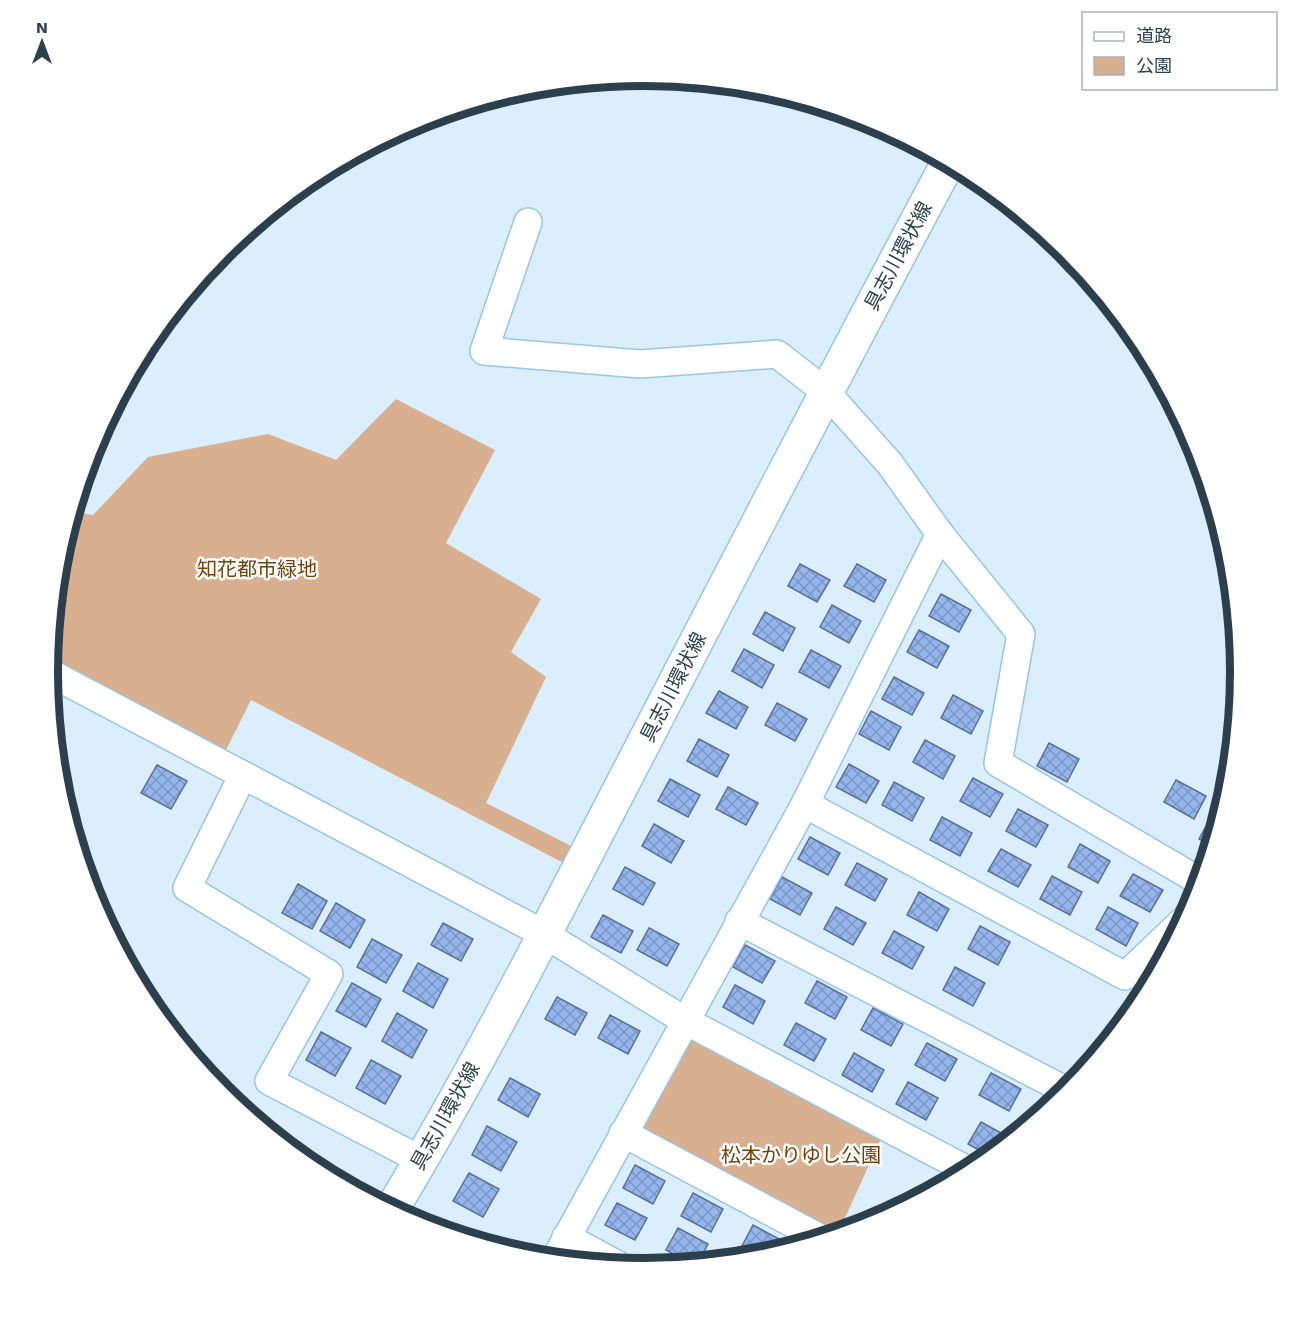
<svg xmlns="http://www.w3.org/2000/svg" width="1289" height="1343" font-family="'Work Sans','Noto Sans JP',sans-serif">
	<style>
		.green { fill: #d8af8f }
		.building { fill: url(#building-cross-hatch); stroke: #587098; stroke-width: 1.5 }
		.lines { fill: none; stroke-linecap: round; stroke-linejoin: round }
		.street-casing { stroke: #97c5e7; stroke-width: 30 }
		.secondary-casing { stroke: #97c5e7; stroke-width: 36 }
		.street { stroke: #fff; stroke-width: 27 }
		.secondary { stroke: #fff; stroke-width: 33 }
		.labels { text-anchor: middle; stroke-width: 5; stroke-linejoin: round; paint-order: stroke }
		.street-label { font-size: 20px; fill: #2c3f4d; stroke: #fff }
		.park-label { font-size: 20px; fill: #73410b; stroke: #fff }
		.rim { fill: none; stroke: #2c3f4d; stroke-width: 8 }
	</style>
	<defs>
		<pattern id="building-cross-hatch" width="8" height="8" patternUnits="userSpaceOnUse" patternTransform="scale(1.5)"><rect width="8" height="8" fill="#95b6ed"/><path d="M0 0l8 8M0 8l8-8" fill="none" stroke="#7a95c2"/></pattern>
	</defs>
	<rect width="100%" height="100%" fill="#dbeefc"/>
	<g class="green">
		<polygon points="396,399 495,450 446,543 541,599 511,652 546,677 486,803 589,855 577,870 251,700 221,760 48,670 60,555 73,512 93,515 148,457 268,434 336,460"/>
		<polygon points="684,1020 886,1128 838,1233 820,1238 623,1133"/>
	</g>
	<g class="building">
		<polygon points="105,421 95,468 86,466 94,443"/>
		<polygon points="800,564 830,580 817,602 788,586"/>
		<polygon points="857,564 886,580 874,602 844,586"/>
		<polygon points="941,594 971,610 959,632 929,616"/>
		<polygon points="832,605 861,621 849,643 820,627"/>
		<polygon points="765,612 795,628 783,651 753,634"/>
		<polygon points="919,630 949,646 937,668 907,652"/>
		<polygon points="744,649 774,665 762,688 732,671"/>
		<polygon points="811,650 841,666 829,688 799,672"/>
		<polygon points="894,677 924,693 912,715 882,699"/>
		<polygon points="719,691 748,707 736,729 706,713"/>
		<polygon points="953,695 983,711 971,734 941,718"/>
		<polygon points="777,703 807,719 795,741 765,725"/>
		<polygon points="871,711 901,727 889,750 859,734"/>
		<polygon points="699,739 729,755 717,777 687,761"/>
		<polygon points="925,740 955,756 943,779 913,762"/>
		<polygon points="1049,743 1079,759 1067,782 1037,766"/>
		<polygon points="849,764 879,781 866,803 836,787"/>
		<polygon points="157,765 187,781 171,809 141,793"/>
		<polygon points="973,778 1003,794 990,817 960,801"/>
		<polygon points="670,779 700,795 688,817 658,801"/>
		<polygon points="1176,780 1206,796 1194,819 1164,802"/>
		<polygon points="894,782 924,798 912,821 882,805"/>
		<polygon points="728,787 758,803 746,825 716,809"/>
		<polygon points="1018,809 1048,825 1036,847 1006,831"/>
		<polygon points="942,817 972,833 960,856 930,840"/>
		<polygon points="1211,817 1219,821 1212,846 1199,839"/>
		<polygon points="654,824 684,841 671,863 642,846"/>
		<polygon points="810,837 840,853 828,875 798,859"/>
		<polygon points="1080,844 1110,861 1098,883 1068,867"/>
		<polygon points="1001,849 1031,865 1018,887 988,871"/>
		<polygon points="857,863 887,879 875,901 845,885"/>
		<polygon points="625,867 655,883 643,905 613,889"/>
		<polygon points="1133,874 1163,890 1150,912 1120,896"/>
		<polygon points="1052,876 1082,892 1070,915 1040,899"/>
		<polygon points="782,877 812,893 800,915 770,899"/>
		<polygon points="298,884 327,901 312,929 282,913"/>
		<polygon points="919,892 949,909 937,931 907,915"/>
		<polygon points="336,903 365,920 350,948 320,931"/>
		<polygon points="836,907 866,923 853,945 824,929"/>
		<polygon points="1108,907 1138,923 1126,946 1096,929"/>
		<polygon points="603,915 633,931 621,953 591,937"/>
		<polygon points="443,923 473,939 461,961 431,945"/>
		<polygon points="980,926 1010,942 998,965 968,949"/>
		<polygon points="649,928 679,944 667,966 637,950"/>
		<polygon points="894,931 924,947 912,969 882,953"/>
		<polygon points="372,939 402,955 386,983 357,967"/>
		<polygon points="745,945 775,961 762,983 733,967"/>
		<polygon points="418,963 448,979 433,1008 403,991"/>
		<polygon points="955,967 985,983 973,1006 943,990"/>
		<polygon points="817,981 847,997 835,1019 805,1003"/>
		<polygon points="352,983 381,999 366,1027 336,1011"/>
		<polygon points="735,985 765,1001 753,1024 723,1007"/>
		<polygon points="557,997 587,1013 575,1035 545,1019"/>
		<polygon points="873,1008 903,1024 891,1046 861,1030"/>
		<polygon points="397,1013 427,1030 412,1058 382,1041"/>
		<polygon points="610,1015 640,1031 628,1054 598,1038"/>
		<polygon points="796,1023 826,1039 814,1061 784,1045"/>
		<polygon points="321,1032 351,1048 335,1076 306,1060"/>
		<polygon points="927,1043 957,1059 945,1081 915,1065"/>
		<polygon points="854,1053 884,1070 872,1092 842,1075"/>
		<polygon points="371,1060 401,1076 385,1104 356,1088"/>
		<polygon points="991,1073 1021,1089 1009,1111 979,1095"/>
		<polygon points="510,1078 540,1094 528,1117 498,1100"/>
		<polygon points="908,1082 938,1098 926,1120 896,1104"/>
		<polygon points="981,1122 1010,1138 990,1156 968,1144"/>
		<polygon points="487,1126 517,1142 501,1171 472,1155"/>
		<polygon points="635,1165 665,1181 653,1204 623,1188"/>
		<polygon points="469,1173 499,1189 483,1217 453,1201"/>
		<polygon points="693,1193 723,1209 711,1232 681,1216"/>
		<polygon points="617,1203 647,1218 635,1240 605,1225"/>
		<polygon points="436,1221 466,1237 432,1227"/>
		<polygon points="753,1225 783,1241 778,1251 759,1257 741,1248"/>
		<polygon points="678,1228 708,1244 698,1263 690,1263 666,1250"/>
	</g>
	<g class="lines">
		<defs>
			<g id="street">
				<polyline points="528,222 484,351 640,364 777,354 826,392 890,464 940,534 1021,634 998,763 1201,882"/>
				<polyline points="48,672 544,934 684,1020 969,1171"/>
				<polyline points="243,775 187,888 329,974 269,1081 421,1160"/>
				<polyline points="805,804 1125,976 1186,918"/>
				<polyline points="739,921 1063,1089 1056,1102"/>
				<polyline points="623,1133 820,1238"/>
				<polyline points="566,1237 618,1265"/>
				<polyline points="555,1259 805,804 940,534"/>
			</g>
			<path id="secondary" d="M392 1209C480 1063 557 910 636 758 739 559 843 359 949 161"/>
		</defs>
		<use href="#street" class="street-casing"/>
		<use href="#secondary" class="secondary-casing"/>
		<use href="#street" class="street"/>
		<use href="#secondary" class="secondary"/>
	</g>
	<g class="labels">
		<g class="street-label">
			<text transform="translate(898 256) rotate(-62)" y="7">具志川環状線</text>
			<text transform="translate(673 687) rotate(-63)" y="7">具志川環状線</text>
			<text transform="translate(445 1116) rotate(-61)" y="7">具志川環状線</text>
		</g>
		<g class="park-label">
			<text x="257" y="576">知花都市緑地</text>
			<text x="801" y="1162">松本かりゆし公園</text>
		</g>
	</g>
	<path d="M0 0H1289V1343H0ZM58 672a586 586 0 1 1 1172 0a586 586 0 1 1-1172 0Z" fill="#fff" fill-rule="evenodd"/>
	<path class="rim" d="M58 672a586 586 0 1 1 1172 0a586 586 0 1 1-1172 0Z"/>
	<rect x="1082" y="12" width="195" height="78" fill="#ffffff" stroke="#abb2b8" stroke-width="1.5"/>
	<rect x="1094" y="32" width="30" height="9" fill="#ffffff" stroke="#abb2b8" stroke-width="1.5"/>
	<text x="1136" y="42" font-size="18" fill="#2c3f4d">道路</text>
	<rect x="1094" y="57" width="30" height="18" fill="#d8af8f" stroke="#abb2b8" stroke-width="1.5"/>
	<text x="1136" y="72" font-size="18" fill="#2c3f4d">公園</text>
	<g transform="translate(42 42)" stroke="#ffffff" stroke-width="4.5" paint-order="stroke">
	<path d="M0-4.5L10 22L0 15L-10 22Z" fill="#2c3f4d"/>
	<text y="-9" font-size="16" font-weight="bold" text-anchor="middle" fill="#2c3f4d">N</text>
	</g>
</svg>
